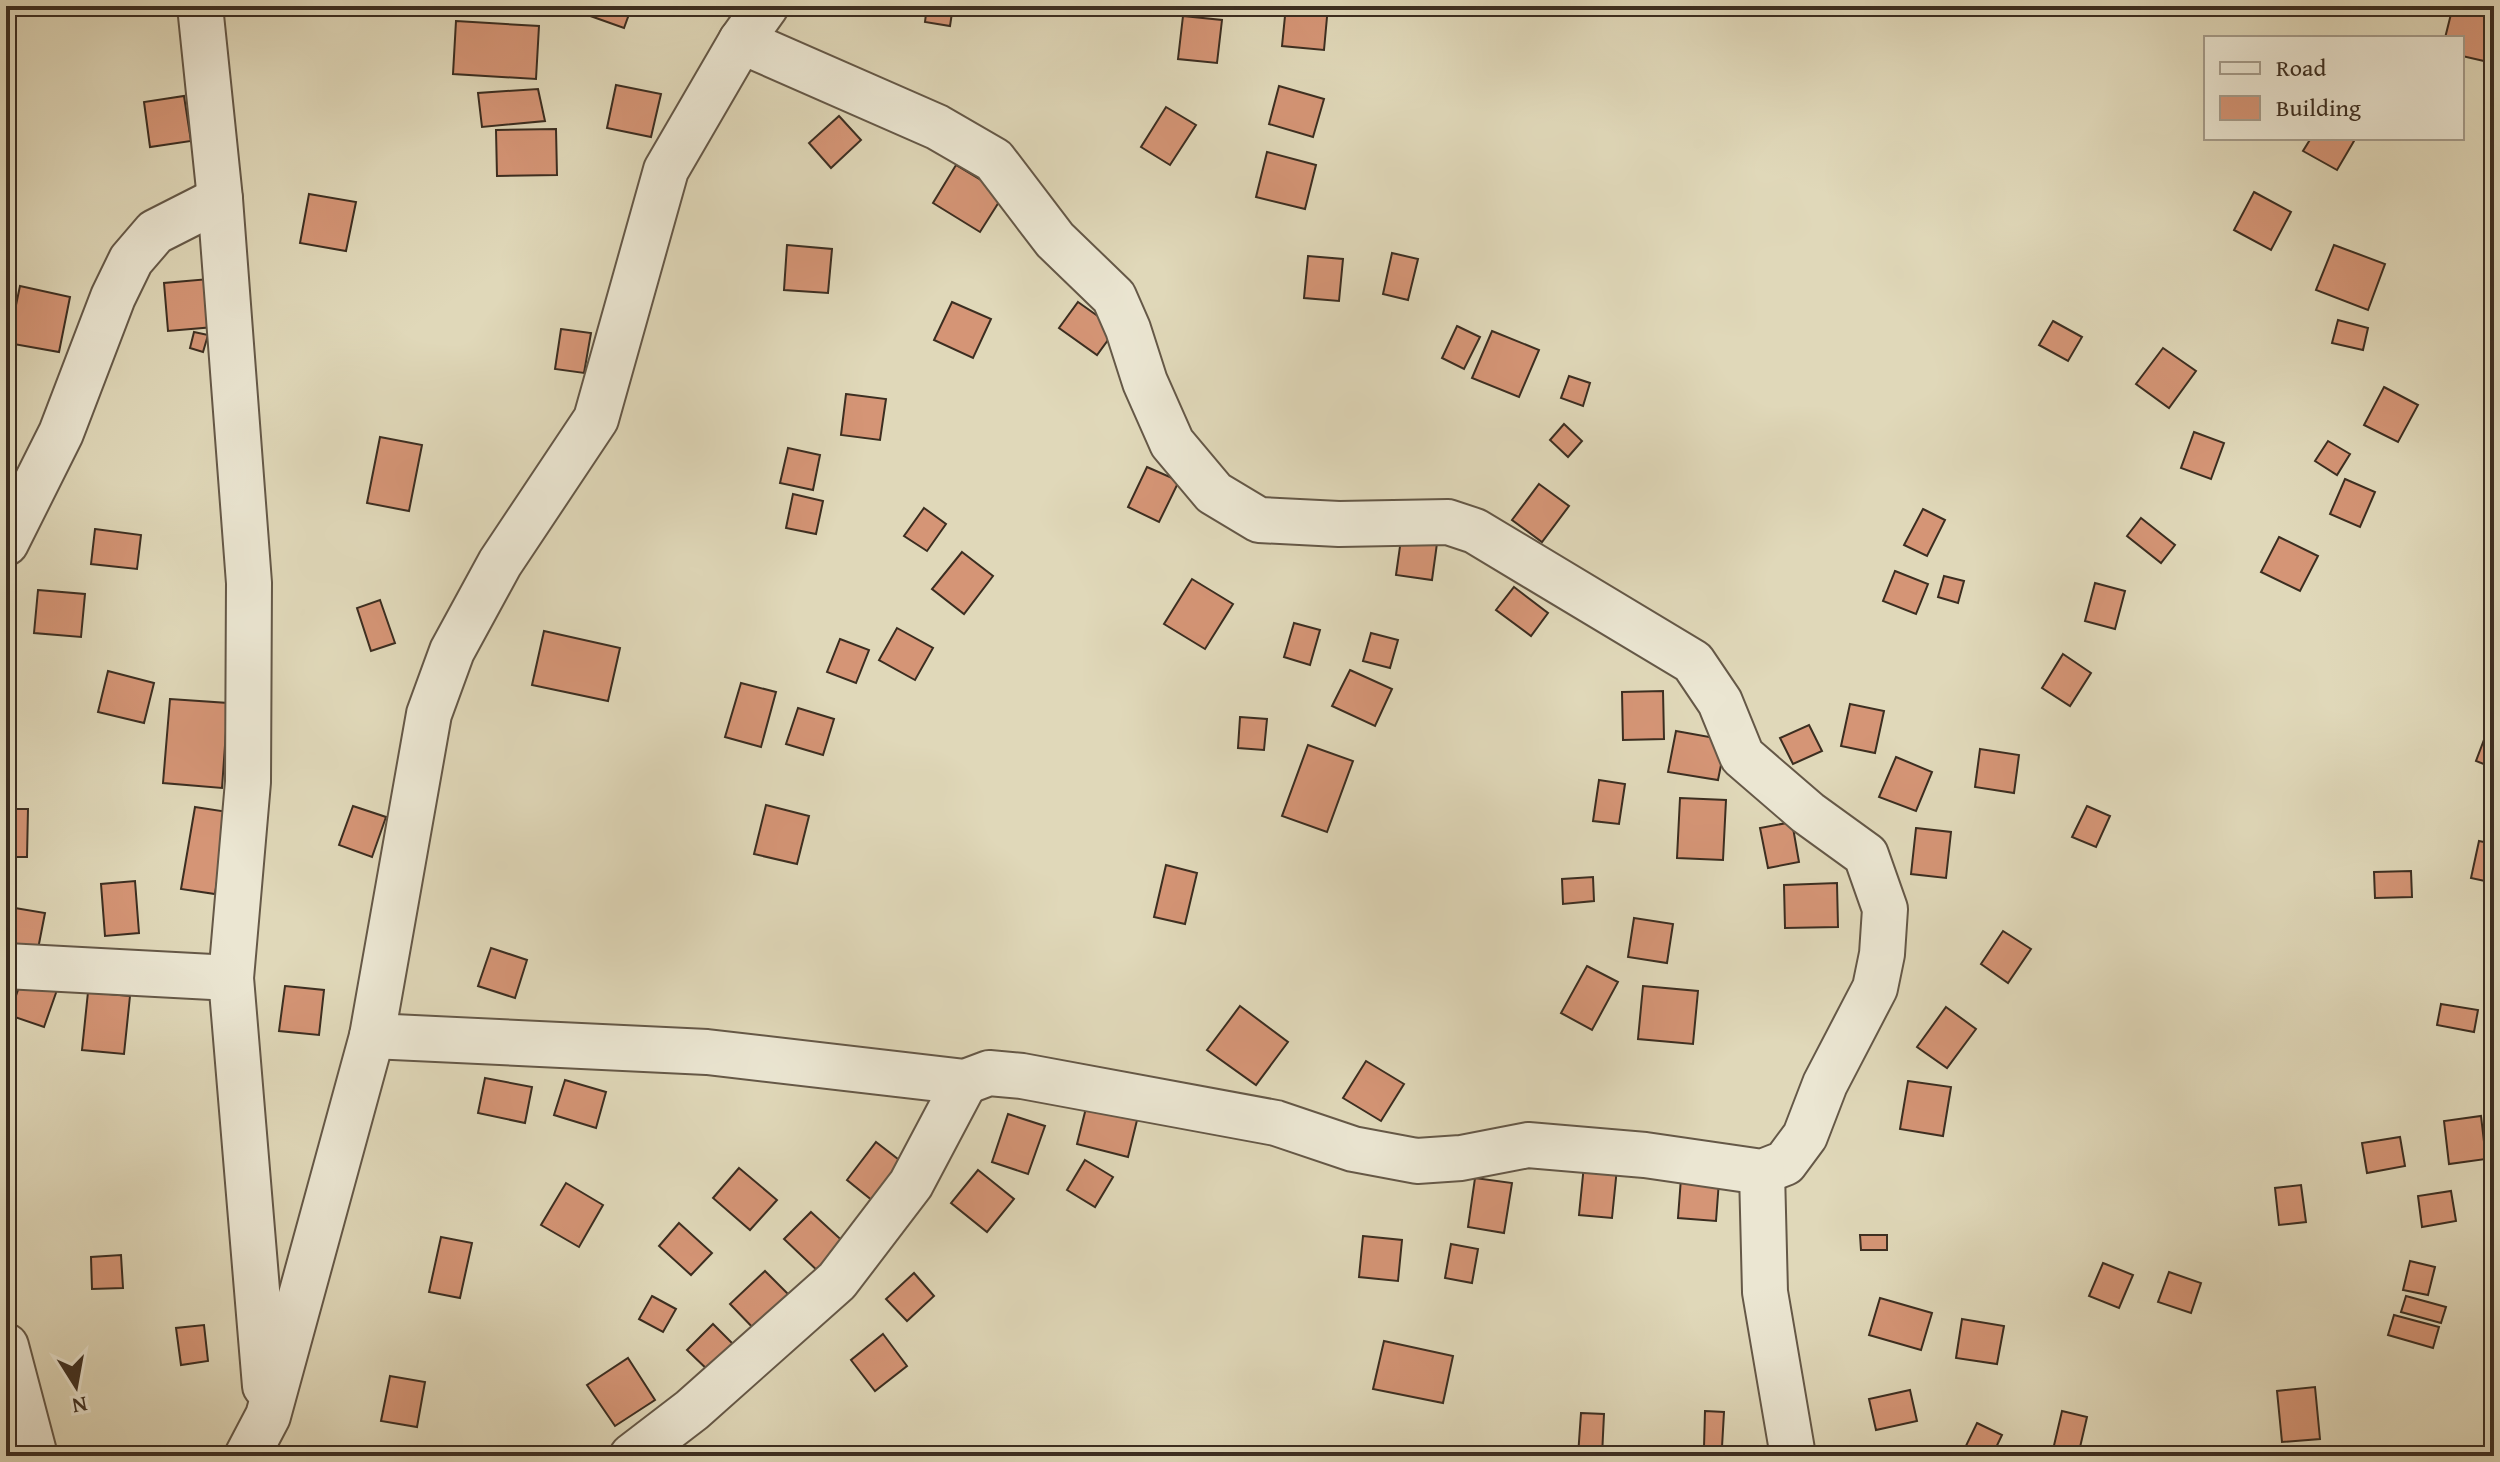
<svg xmlns="http://www.w3.org/2000/svg" width="2500" height="1462" font-family="'Gentium Book Plus',serif">
	<style>
		.building { fill: #d59576; stroke: #3c2e21; stroke-width: 2 }
		.lines { fill: none; stroke-linecap: round; stroke-linejoin: round }
		.minor-casing { stroke: #655847; stroke-width: 48 }
		.minor { stroke: #ebe6d2; stroke-width: 44 }
	</style>
	<rect width="100%" height="100%" fill="#e0d8b9"/>
	<filter id="stains"><feTurbulence type="fractalNoise" baseFrequency=".0025" numOctaves="4"/><feColorMatrix values="0 0 0 0 .2 0 0 0 0 .09 0 0 0 0 .02 0 0 0 .5 -.17"/></filter>
	<radialGradient id="worn" r=".72"><stop offset=".6" stop-color="#630" stop-opacity="0"/><stop offset="1" stop-color="#630" stop-opacity=".3"/></radialGradient>
	<g class="building">
		<polygon points="584,6 632,6 624,28 582,13"/>
		<polygon points="927,6 953,6 950,26 925,22"/>
		<polygon points="1286,6 1328,6 1324,50 1282,46"/>
		<polygon points="2453,6 2482,6 2494,9 2494,25 2484,61 2462,56 2462,38 2445,38"/>
		<polygon points="1183,16 1222,20 1217,63 1178,59"/>
		<polygon points="456,21 539,26 536,79 453,74"/>
		<polygon points="616,85 661,94 651,137 607,128"/>
		<polygon points="1279,86 1324,99 1313,137 1269,124"/>
		<polygon points="538,89 545,121 482,127 478,93"/>
		<polygon points="184,96 191,141 150,147 144,102"/>
		<polygon points="1166,107 1196,125 1170,165 1141,147"/>
		<polygon points="839,116 861,140 831,168 809,143"/>
		<polygon points="556,129 557,175 497,176 496,130"/>
		<polygon points="2311,138 2350,138 2354,141 2337,170 2303,151"/>
		<polygon points="1267,152 1316,165 1305,209 1256,197"/>
		<polygon points="956,165 1004,194 980,232 933,203"/>
		<polygon points="2254,192 2291,212 2271,250 2234,230"/>
		<polygon points="309,194 356,202 346,251 300,243"/>
		<polygon points="787,245 832,249 828,293 784,290"/>
		<polygon points="2334,245 2385,264 2368,310 2316,290"/>
		<polygon points="1392,253 1418,259 1408,300 1383,294"/>
		<polygon points="1308,256 1343,259 1339,301 1304,298"/>
		<polygon points="209,279 214,327 168,331 164,283"/>
		<polygon points="20,286 70,297 59,352 8,343"/>
		<polygon points="952,302 991,319 973,358 934,340"/>
		<polygon points="1078,302 1116,329 1097,355 1059,328"/>
		<polygon points="2338,320 2368,328 2363,350 2332,343"/>
		<polygon points="2053,321 2082,337 2068,361 2039,345"/>
		<polygon points="1457,326 1480,337 1464,369 1442,358"/>
		<polygon points="561,329 591,333 584,373 555,369"/>
		<polygon points="1492,331 1539,350 1519,397 1472,378"/>
		<polygon points="194,332 208,335 203,352 190,348"/>
		<polygon points="2163,348 2196,371 2169,408 2136,384"/>
		<polygon points="1569,376 1590,383 1583,406 1561,398"/>
		<polygon points="2384,387 2418,405 2398,442 2364,425"/>
		<polygon points="846,394 886,399 880,440 841,435"/>
		<polygon points="1564,424 1582,441 1568,457 1550,440"/>
		<polygon points="2194,432 2224,443 2211,479 2181,468"/>
		<polygon points="380,437 422,445 409,511 367,503"/>
		<polygon points="2328,441 2350,454 2337,475 2315,461"/>
		<polygon points="788,448 820,455 813,490 780,483"/>
		<polygon points="1147,467 1179,481 1159,522 1128,507"/>
		<polygon points="2345,479 2375,492 2360,527 2330,514"/>
		<polygon points="1539,484 1569,506 1542,542 1512,520"/>
		<polygon points="793,494 823,501 816,534 786,528"/>
		<polygon points="924,508 946,524 927,551 904,536"/>
		<polygon points="1923,509 1945,520 1927,556 1904,545"/>
		<polygon points="2141,518 2175,545 2161,563 2127,536"/>
		<polygon points="95,529 141,535 137,569 91,564"/>
		<polygon points="1402,532 1438,536 1432,580 1396,575"/>
		<polygon points="2279,537 2318,556 2300,591 2261,572"/>
		<polygon points="962,552 993,576 964,614 932,589"/>
		<polygon points="1895,571 1928,584 1916,614 1883,601"/>
		<polygon points="1944,576 1964,581 1958,603 1938,597"/>
		<polygon points="1192,579 1233,604 1205,649 1164,624"/>
		<polygon points="2095,583 2125,591 2115,629 2085,621"/>
		<polygon points="1514,587 1548,613 1531,636 1496,610"/>
		<polygon points="38,590 85,594 81,637 34,633"/>
		<polygon points="380,600 395,643 371,651 357,608"/>
		<polygon points="1294,623 1320,630 1310,665 1284,657"/>
		<polygon points="897,628 933,648 915,680 879,660"/>
		<polygon points="544,631 620,648 608,701 532,685"/>
		<polygon points="1371,633 1398,640 1390,668 1363,661"/>
		<polygon points="840,639 869,650 856,683 827,672"/>
		<polygon points="2063,654 2091,673 2070,706 2042,688"/>
		<polygon points="1350,670 1392,689 1375,726 1332,706"/>
		<polygon points="108,671 154,683 144,723 98,712"/>
		<polygon points="741,683 776,692 761,747 725,737"/>
		<polygon points="1663,691 1664,739 1623,740 1622,692"/>
		<polygon points="170,699 228,703 222,788 163,783"/>
		<polygon points="1850,704 1884,711 1875,753 1841,746"/>
		<polygon points="798,708 834,719 823,755 786,744"/>
		<polygon points="1240,717 1267,719 1264,750 1238,748"/>
		<polygon points="1809,725 1822,751 1793,764 1780,738"/>
		<polygon points="1676,731 1726,740 1718,780 1668,772"/>
		<polygon points="2485,737 2494,741 2494,768 2476,761"/>
		<polygon points="1308,745 1353,761 1327,832 1282,816"/>
		<polygon points="1980,749 2019,755 2014,793 1975,787"/>
		<polygon points="1896,757 1932,772 1916,811 1879,797"/>
		<polygon points="1599,780 1625,784 1619,824 1593,821"/>
		<polygon points="1680,798 1726,800 1723,860 1677,858"/>
		<polygon points="766,805 809,816 797,864 754,854"/>
		<polygon points="353,806 386,817 372,857 339,845"/>
		<polygon points="2087,806 2110,816 2096,847 2072,837"/>
		<polygon points="195,807 228,812 215,894 181,889"/>
		<polygon points="6,809 28,809 27,857 6,857"/>
		<polygon points="1792,822 1799,862 1768,868 1760,828"/>
		<polygon points="1916,828 1951,832 1946,878 1911,874"/>
		<polygon points="2479,841 2494,844 2494,883 2471,878"/>
		<polygon points="1166,865 1197,873 1185,924 1154,917"/>
		<polygon points="2411,871 2412,897 2375,898 2374,872"/>
		<polygon points="1593,877 1594,901 1563,904 1562,879"/>
		<polygon points="135,881 139,933 105,936 101,884"/>
		<polygon points="1837,883 1838,927 1785,928 1784,885"/>
		<polygon points="15,908 45,913 37,954 8,949"/>
		<polygon points="1634,918 1673,924 1667,963 1628,957"/>
		<polygon points="2003,931 2031,949 2008,983 1981,964"/>
		<polygon points="491,948 527,960 515,998 478,986"/>
		<polygon points="1587,966 1618,982 1592,1030 1561,1013"/>
		<polygon points="22,979 57,990 44,1027 9,1015"/>
		<polygon points="285,986 324,990 319,1035 279,1031"/>
		<polygon points="1643,986 1698,991 1693,1044 1638,1039"/>
		<polygon points="88,992 130,996 124,1054 82,1050"/>
		<polygon points="2441,1004 2478,1010 2474,1032 2437,1025"/>
		<polygon points="1240,1006 1288,1042 1256,1085 1207,1050"/>
		<polygon points="1946,1007 1976,1029 1947,1068 1917,1047"/>
		<polygon points="1366,1061 1404,1084 1381,1121 1343,1098"/>
		<polygon points="485,1078 532,1087 525,1123 478,1113"/>
		<polygon points="565,1080 606,1092 596,1128 554,1115"/>
		<polygon points="1908,1081 1951,1087 1943,1136 1900,1129"/>
		<polygon points="1089,1096 1140,1108 1128,1157 1077,1144"/>
		<polygon points="1008,1114 1045,1126 1028,1174 992,1162"/>
		<polygon points="2481,1116 2486,1159 2449,1164 2444,1121"/>
		<polygon points="2400,1137 2405,1166 2367,1173 2362,1143"/>
		<polygon points="876,1142 903,1163 873,1201 847,1180"/>
		<polygon points="1085,1160 1113,1177 1095,1207 1067,1190"/>
		<polygon points="1584,1165 1617,1168 1612,1218 1579,1215"/>
		<polygon points="739,1168 777,1200 750,1230 713,1198"/>
		<polygon points="978,1170 1014,1199 987,1232 951,1203"/>
		<polygon points="1475,1178 1512,1183 1504,1233 1468,1227"/>
		<polygon points="1681,1178 1719,1181 1716,1221 1678,1218"/>
		<polygon points="566,1183 603,1205 579,1247 541,1225"/>
		<polygon points="2301,1185 2306,1222 2279,1225 2275,1188"/>
		<polygon points="2451,1191 2456,1221 2422,1227 2418,1196"/>
		<polygon points="811,1212 849,1247 822,1275 784,1239"/>
		<polygon points="679,1223 712,1253 691,1275 659,1246"/>
		<polygon points="1860,1235 1887,1235 1887,1250 1861,1250"/>
		<polygon points="1363,1236 1402,1240 1398,1281 1359,1277"/>
		<polygon points="441,1237 472,1243 460,1298 429,1292"/>
		<polygon points="1451,1244 1478,1249 1472,1283 1445,1278"/>
		<polygon points="121,1255 123,1288 92,1289 91,1257"/>
		<polygon points="2410,1261 2435,1267 2428,1295 2403,1290"/>
		<polygon points="2103,1263 2133,1275 2119,1308 2089,1296"/>
		<polygon points="765,1271 793,1299 758,1333 730,1304"/>
		<polygon points="2169,1272 2201,1283 2191,1313 2158,1302"/>
		<polygon points="914,1273 934,1296 907,1321 886,1299"/>
		<polygon points="652,1296 676,1309 663,1332 639,1319"/>
		<polygon points="2406,1296 2446,1307 2441,1323 2401,1312"/>
		<polygon points="1880,1298 1932,1313 1921,1350 1869,1335"/>
		<polygon points="2394,1315 2439,1327 2433,1348 2388,1335"/>
		<polygon points="1962,1319 2004,1326 1997,1364 1956,1358"/>
		<polygon points="713,1324 738,1349 712,1374 687,1350"/>
		<polygon points="204,1325 208,1361 181,1365 176,1328"/>
		<polygon points="883,1334 907,1366 875,1391 851,1360"/>
		<polygon points="1384,1341 1453,1356 1443,1403 1373,1389"/>
		<polygon points="628,1358 655,1400 615,1426 587,1385"/>
		<polygon points="390,1376 425,1382 417,1427 381,1421"/>
		<polygon points="2315,1387 2320,1439 2282,1442 2277,1391"/>
		<polygon points="1910,1390 1917,1421 1876,1430 1869,1399"/>
		<polygon points="1705,1411 1724,1412 1722,1447 1704,1447"/>
		<polygon points="2062,1411 2087,1417 2078,1456 2052,1454"/>
		<polygon points="1581,1413 1604,1414 1602,1456 1578,1456"/>
		<polygon points="1977,1423 2002,1435 1992,1456 1962,1454"/>
	</g>
	<g class="lines">
		<defs>
			<g id="minor">
				<polyline points="200,6 220,199 249,583 248,782 231,978 265,1386"/>
				<polyline points="6,543 61,433 113,297 131,260 155,232 220,199"/>
				<polyline points="6,966 231,978"/>
				<polyline points="372,1036 707,1052 965,1082 989,1073 1022,1076 1276,1123 1353,1149 1417,1161 1461,1158 1528,1145 1645,1155 1762,1172 1785,1163 1805,1136 1825,1084 1875,988 1882,954 1885,909 1866,855 1808,813 1742,756 1720,702 1693,662 1475,531 1448,522 1339,524 1259,520 1214,493 1172,443 1145,382 1128,329 1114,297 1055,240 994,160 937,127 741,41"/>
				<polyline points="1762,1172 1765,1292 1793,1456"/>
				<polyline points="6,1346 35,1456"/>
				<polyline points="247,1456 268,1416 372,1036 429,714 452,651 500,563 596,419 666,170 741,41 766,6"/>
				<polyline points="632,1456 692,1410 837,1281 911,1184 965,1082"/>
			</g>
		</defs>
		<use href="#minor" class="minor-casing"/>
		<use href="#minor" class="minor"/>
	</g>
	<rect width="2500" height="1462" fill="none" stroke="#e0d8b9" stroke-width="32"/>
	<rect x="8" y="8" width="2484" height="1446" fill="none" stroke="#3c2e21" stroke-width="4"/>
	<rect x="16" y="16" width="2468" height="1430" fill="none" stroke="#3c2e21" stroke-width="2"/>
	<rect x="2204" y="36" width="260" height="104" fill="#ebe6d2" stroke="#a59c8b" stroke-width="2"/>
	<rect x="2220" y="62" width="40" height="12" fill="#ebe6d2" stroke="#a59c8b" stroke-width="2"/>
	<text x="2276" y="76" font-size="24" fill="#3c2e21">Road</text>
	<rect x="2220" y="96" width="40" height="24" fill="#d59576" stroke="#a59c8b" stroke-width="2"/>
	<text x="2276" y="116" font-size="24" fill="#3c2e21">Building</text>
	<g transform="translate(76 1386) rotate(169)" stroke="#ebe6d2" stroke-width="6" paint-order="stroke">
	<path d="M0-6L14 30L0 20L-14 30Z" fill="#3c2e21"/>
	<text y="-12" font-size="22" font-weight="bold" text-anchor="middle" fill="#3c2e21">N</text>
	</g>
	<rect width="100%" height="100%" filter="url(#stains)"/>
	<rect width="100%" height="100%" fill="url(#worn)"/>
</svg>
